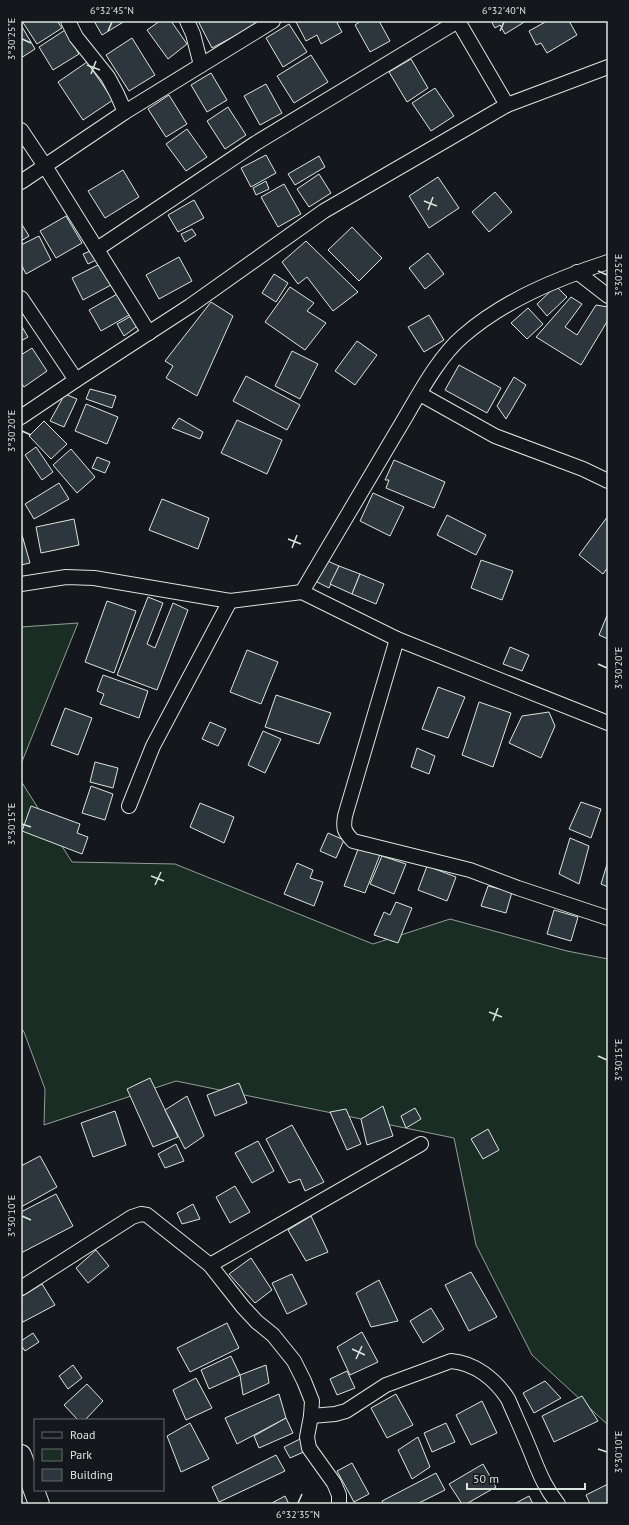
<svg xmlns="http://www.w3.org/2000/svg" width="629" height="1525" font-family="'PT Sans',sans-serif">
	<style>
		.green { fill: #1a2d24; stroke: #939e99 }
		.building { fill: #2c363c; stroke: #d8e6dc }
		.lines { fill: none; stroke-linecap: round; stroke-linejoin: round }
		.street-casing { stroke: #d8e6dc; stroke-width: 16 }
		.secondary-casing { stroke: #d8e6dc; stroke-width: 22 }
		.street { stroke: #14181c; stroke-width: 14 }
		.secondary { stroke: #14181c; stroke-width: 20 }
		.ticks { fill: none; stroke: #d8e6dc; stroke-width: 1.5 }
		.neatline { fill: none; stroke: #d8e6dc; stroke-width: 1.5 }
		.ticks-label { font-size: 10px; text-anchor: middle; fill: #d8e6dc }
	</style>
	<rect width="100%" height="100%" fill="#14181c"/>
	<g class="green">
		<polygon points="78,623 21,764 21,627"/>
		<polygon points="21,781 72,862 175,864 373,944 450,919 567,951 608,959 608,1425 532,1355 476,1245 454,1138 176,1081 44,1125 45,1089 24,1032 21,1028"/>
	</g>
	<g class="building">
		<polygon points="22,21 57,21 62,28 37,44"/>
		<polygon points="94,21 125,21 102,35"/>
		<polygon points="160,21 171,21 187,44 168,59 147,30"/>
		<polygon points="198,21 261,21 261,22 212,48"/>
		<polygon points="297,21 336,21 342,32 321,44 317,35 306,41 296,22"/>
		<polygon points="361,21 379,21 390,41 370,52 355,25"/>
		<polygon points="491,21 526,21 505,34 500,25 495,28"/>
		<polygon points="547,21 569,21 577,35 547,53 541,43 536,45 529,31"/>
		<polygon points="289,24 307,52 283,67 266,38"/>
		<polygon points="21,25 35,49 21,58"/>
		<polygon points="65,30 79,54 53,70 39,47"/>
		<polygon points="132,38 155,75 129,91 106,55"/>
		<polygon points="311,55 328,82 294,103 277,76"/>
		<polygon points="411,59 428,88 407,102 389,72"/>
		<polygon points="87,62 113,100 83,120 58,82"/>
		<polygon points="211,73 227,100 207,112 191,85"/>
		<polygon points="266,84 282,113 260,125 244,96"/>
		<polygon points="435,88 454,116 431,131 412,103"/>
		<polygon points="169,95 187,124 166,137 148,109"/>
		<polygon points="228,107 246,135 225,149 207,121"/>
		<polygon points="187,129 207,157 186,171 166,144"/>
		<polygon points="266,155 276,173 251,187 241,168"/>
		<polygon points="319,156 325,167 295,185 288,174"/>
		<polygon points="123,170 139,197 105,218 88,191"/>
		<polygon points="319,174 331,193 309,207 297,189"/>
		<polygon points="438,177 459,208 429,228 409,196"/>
		<polygon points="266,181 269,189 256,195 253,188"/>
		<polygon points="284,184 301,214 278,227 261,197"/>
		<polygon points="495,192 512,212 489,232 472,212"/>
		<polygon points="194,200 204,218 178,232 168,215"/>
		<polygon points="66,216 82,243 56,258 40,231"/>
		<polygon points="21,223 29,236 21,241"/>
		<polygon points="352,227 382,258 359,281 328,250"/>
		<polygon points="192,229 196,235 185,242 181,234"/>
		<polygon points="39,236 51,260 26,274 21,264 21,245"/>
		<polygon points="306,241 358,292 333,311 307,277 298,284 282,262"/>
		<polygon points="95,249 100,258 88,264 83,254"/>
		<polygon points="428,253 444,274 425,289 409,268"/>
		<polygon points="179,257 192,281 159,299 146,275"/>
		<polygon points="100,264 111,285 83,300 72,278"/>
		<polygon points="274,274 288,283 276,302 262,293"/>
		<polygon points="556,286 567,297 547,316 537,304"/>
		<polygon points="290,287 314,303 307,311 326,323 305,350 265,322"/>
		<polygon points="119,293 131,314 101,331 89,310"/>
		<polygon points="571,297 582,304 565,327 577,335 596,305 608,307 608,320 581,365 536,337"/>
		<polygon points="211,302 233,316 197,396 166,378 173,366 165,361"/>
		<polygon points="528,308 543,324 527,339 511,323"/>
		<polygon points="133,315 140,324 124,336 117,324"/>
		<polygon points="429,315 444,340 424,352 408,327"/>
		<polygon points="21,325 28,337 21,341"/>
		<polygon points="357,341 377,355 355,385 335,371"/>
		<polygon points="32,348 47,371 24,387 21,383 21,355"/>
		<polygon points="292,351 318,364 300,399 275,386"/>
		<polygon points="459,365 501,388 487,413 445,390"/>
		<polygon points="246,376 300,405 287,430 233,401"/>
		<polygon points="514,377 526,385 506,419 497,406"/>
		<polygon points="90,389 116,396 112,408 86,399"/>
		<polygon points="65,394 77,399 64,427 50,421"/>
		<polygon points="86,404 118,417 107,444 75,431"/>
		<polygon points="179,418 203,432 200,439 172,428"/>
		<polygon points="237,420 282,440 267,474 221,453"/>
		<polygon points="44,421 67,444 51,459 29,436"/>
		<polygon points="36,447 53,472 42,480 25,455"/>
		<polygon points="71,449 95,477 77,493 53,465"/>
		<polygon points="97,457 110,462 105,473 92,468"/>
		<polygon points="394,460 445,482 434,508 386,488 389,480 385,480"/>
		<polygon points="59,483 69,499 34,519 25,504"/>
		<polygon points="373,493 404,507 390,536 360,521"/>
		<polygon points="162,499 209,518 198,549 149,530"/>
		<polygon points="447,515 486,535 476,555 437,535"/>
		<polygon points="608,516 608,567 603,574 579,555"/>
		<polygon points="74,519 79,545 41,553 36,527"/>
		<polygon points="21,535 22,535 30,563 21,565"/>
		<polygon points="323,559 339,566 329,588 313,580"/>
		<polygon points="481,560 513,571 502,600 471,588"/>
		<polygon points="339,566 360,574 352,594 330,584"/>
		<polygon points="360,574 384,584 376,604 352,594"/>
		<polygon points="148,597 163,603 147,644 155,648 173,603 188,610 157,690 117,675"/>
		<polygon points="107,601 136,611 114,673 85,662"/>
		<polygon points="608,613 608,639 599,635"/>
		<polygon points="510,647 529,655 522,671 503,664"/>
		<polygon points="247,650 278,662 261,704 230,692"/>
		<polygon points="103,675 148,691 139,718 100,704 104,694 97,691"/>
		<polygon points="438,687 465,697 448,738 422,729"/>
		<polygon points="276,695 331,713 319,744 265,727"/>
		<polygon points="479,702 511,713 493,767 462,755"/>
		<polygon points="65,708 92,718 78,755 51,745"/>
		<polygon points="549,712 555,726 541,758 509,743 522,716"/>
		<polygon points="210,722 226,729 218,746 202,739"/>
		<polygon points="263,731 281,739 265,773 248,765"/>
		<polygon points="417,748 435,756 429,774 411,767"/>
		<polygon points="95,762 118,768 113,788 90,782"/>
		<polygon points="91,786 113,794 105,820 82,813"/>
		<polygon points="581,802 601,809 591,838 569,829"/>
		<polygon points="200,803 234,817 224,843 190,827"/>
		<polygon points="31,806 80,824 77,833 88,837 82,854 22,831"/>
		<polygon points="328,833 344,840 336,858 320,851"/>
		<polygon points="570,838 589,846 579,884 559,874"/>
		<polygon points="360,844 381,852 365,893 344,886"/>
		<polygon points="382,856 406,864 394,894 370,884"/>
		<polygon points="608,861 608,887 601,884"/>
		<polygon points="297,863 313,870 310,878 323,882 314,906 284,894"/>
		<polygon points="427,866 456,877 447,901 418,890"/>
		<polygon points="488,886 512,892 506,913 481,906"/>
		<polygon points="396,902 412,908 398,943 374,935 384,912 390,915"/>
		<polygon points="554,910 578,917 571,941 547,934"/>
		<polygon points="150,1078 178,1137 153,1147 127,1089"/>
		<polygon points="239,1083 247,1103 215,1116 207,1095"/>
		<polygon points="187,1096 204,1136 185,1149 165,1110"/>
		<polygon points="383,1106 393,1136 367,1145 361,1119"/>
		<polygon points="415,1108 421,1119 406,1128 401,1116"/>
		<polygon points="346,1109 361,1144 347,1150 330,1112"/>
		<polygon points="115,1111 126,1145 93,1157 81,1123"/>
		<polygon points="292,1125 324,1182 305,1191 300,1179 289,1183 266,1139"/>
		<polygon points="488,1129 499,1150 483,1159 471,1139"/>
		<polygon points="258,1141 274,1171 252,1183 235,1153"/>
		<polygon points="176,1144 184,1161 165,1168 158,1154"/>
		<polygon points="40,1156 57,1187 21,1207 21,1166"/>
		<polygon points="235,1186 250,1212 230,1223 216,1197"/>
		<polygon points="56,1194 73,1226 21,1253 21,1212"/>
		<polygon points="193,1204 200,1219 182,1224 177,1213"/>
		<polygon points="311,1216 328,1252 306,1261 288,1230"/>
		<polygon points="96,1250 109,1266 88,1283 76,1268"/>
		<polygon points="251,1258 272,1290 255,1303 229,1274"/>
		<polygon points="471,1272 497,1317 469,1331 445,1285"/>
		<polygon points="292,1274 307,1304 287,1314 272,1283"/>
		<polygon points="379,1280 398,1321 371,1327 356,1293"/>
		<polygon points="42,1284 55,1305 23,1322 21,1318 21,1297"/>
		<polygon points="431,1308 444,1329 423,1343 410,1321"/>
		<polygon points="227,1323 239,1348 190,1372 177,1348"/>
		<polygon points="362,1332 378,1362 350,1375 337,1347"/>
		<polygon points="33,1333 39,1342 25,1351 21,1345 21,1341"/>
		<polygon points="231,1356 240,1375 209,1389 201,1370"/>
		<polygon points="73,1365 82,1378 68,1389 59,1376"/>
		<polygon points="266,1365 269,1383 243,1395 240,1375"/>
		<polygon points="347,1371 355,1388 337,1395 330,1379"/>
		<polygon points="196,1378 212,1408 186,1420 173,1390"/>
		<polygon points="545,1381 561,1398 534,1413 523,1393"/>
		<polygon points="87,1384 103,1401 85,1420 78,1420 64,1405"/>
		<polygon points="279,1394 286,1418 237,1444 225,1418"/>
		<polygon points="396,1394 413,1425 387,1438 371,1408"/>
		<polygon points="582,1396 598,1421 554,1442 542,1416"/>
		<polygon points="482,1401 497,1433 471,1445 456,1415"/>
		<polygon points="286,1418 293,1433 259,1448 254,1436"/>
		<polygon points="190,1423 209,1459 181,1472 167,1436"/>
		<polygon points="446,1423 455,1442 432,1452 424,1433"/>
		<polygon points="418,1437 430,1467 412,1479 398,1450"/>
		<polygon points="300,1439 306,1451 290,1458 284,1447"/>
		<polygon points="276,1455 285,1471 219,1502 212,1487"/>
		<polygon points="352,1463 369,1494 354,1502 337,1471"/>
		<polygon points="483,1464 496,1487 466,1504 462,1504 449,1484"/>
		<polygon points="436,1473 445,1490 417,1504 383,1504 382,1501"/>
		<polygon points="608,1484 608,1504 590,1504 586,1495"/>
		<polygon points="285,1496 289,1504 270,1504"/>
		<polygon points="529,1496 533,1504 514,1504"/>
	</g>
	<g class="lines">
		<defs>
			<g id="street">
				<polyline points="68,21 76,37 108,77 117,94 125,112"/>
				<polyline points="187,21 193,34 201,65"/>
				<polyline points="458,21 507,105"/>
				<polyline points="21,130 45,166 149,333"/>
				<polyline points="21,182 125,112 273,21"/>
				<polyline points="97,249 256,143 458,21"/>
				<polyline points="577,272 608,296"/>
				<polyline points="21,298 76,380"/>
				<polyline points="420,394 495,436 583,469 608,481"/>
				<polyline points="21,417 76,380 190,306 324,211 507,105 608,67"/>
				<polyline points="21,584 66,577 94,578 230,601 302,592 397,639 608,723"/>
				<path d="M302 592C333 539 365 486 396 433 415 402 436 359 463 336 505 300 556 279 608 262"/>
				<path d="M397 639 345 816C343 829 344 831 353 841L470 870 518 888 608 918"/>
				<polyline points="129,806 153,746 230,601"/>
				<polyline points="210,1265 421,1144"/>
				<polyline points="21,1288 132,1217 141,1214 147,1215 210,1265 243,1307 257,1322 273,1335 294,1361 304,1381 312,1401 311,1416 307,1437 309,1448 334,1483 339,1495 339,1504"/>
				<path d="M311 1416 335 1414 346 1411 386 1385 451 1361C475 1363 495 1379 508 1399 517 1420 526 1439 534 1460 541 1477 546 1489 558 1504"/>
			</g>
			<polyline id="secondary" points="21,1455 39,1504"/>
		</defs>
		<use href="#street" class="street-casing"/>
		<use href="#secondary" class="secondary-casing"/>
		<use href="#street" class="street"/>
		<use href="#secondary" class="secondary"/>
	</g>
	<path class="ticks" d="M108 31 112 22M500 31 504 22M22 39 31 43M87 65 100 70M91 74 96 61M424 201 437 206M428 210 433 197M598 271 607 275M22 431 31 435M288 539 301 544M292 548 297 535M598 664 607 668M22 824 31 827M151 876 164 881M155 885 161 872M489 1012 502 1017M493 1021 498 1008M598 1056 607 1060M22 1216 31 1220M352 1349 365 1355M356 1359 362 1346M598 1449 607 1452M298 1503 302 1494"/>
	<rect width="629" height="1525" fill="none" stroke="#14181c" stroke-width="44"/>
	<rect x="34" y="1419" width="130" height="72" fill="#14181c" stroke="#626a69"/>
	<rect x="42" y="1432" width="20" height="6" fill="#14181c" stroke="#626a69"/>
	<text x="70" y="1439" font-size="12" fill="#d8e6dc">Road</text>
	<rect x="42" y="1449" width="20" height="12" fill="#1a2d24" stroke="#626a69"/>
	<text x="70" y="1459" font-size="12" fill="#d8e6dc">Park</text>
	<rect x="42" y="1469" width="20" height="12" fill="#2c363c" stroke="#626a69"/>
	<text x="70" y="1479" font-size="12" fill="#d8e6dc">Building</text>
	<path d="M467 1483v6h118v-6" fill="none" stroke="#d8e6dc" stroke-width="2"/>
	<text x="473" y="1483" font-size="12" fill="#d8e6dc" stroke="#14181c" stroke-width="3" paint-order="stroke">50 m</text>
	<rect x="22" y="22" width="585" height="1481" class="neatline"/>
	<g class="ticks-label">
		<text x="112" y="14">6°32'45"N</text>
		<text x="504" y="14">6°32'40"N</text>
		<text transform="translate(11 39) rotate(-90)" y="4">3°30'25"E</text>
		<text transform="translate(618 275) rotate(-90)" y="4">3°30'25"E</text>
		<text transform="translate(11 431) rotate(-90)" y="4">3°30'20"E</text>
		<text transform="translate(618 668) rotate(-90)" y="4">3°30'20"E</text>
		<text transform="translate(11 824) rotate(-90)" y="4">3°30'15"E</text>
		<text transform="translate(618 1060) rotate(-90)" y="4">3°30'15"E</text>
		<text transform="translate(11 1216) rotate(-90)" y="4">3°30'10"E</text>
		<text transform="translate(618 1452) rotate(-90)" y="4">3°30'10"E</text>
		<text x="298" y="1518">6°32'35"N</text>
	</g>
</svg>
